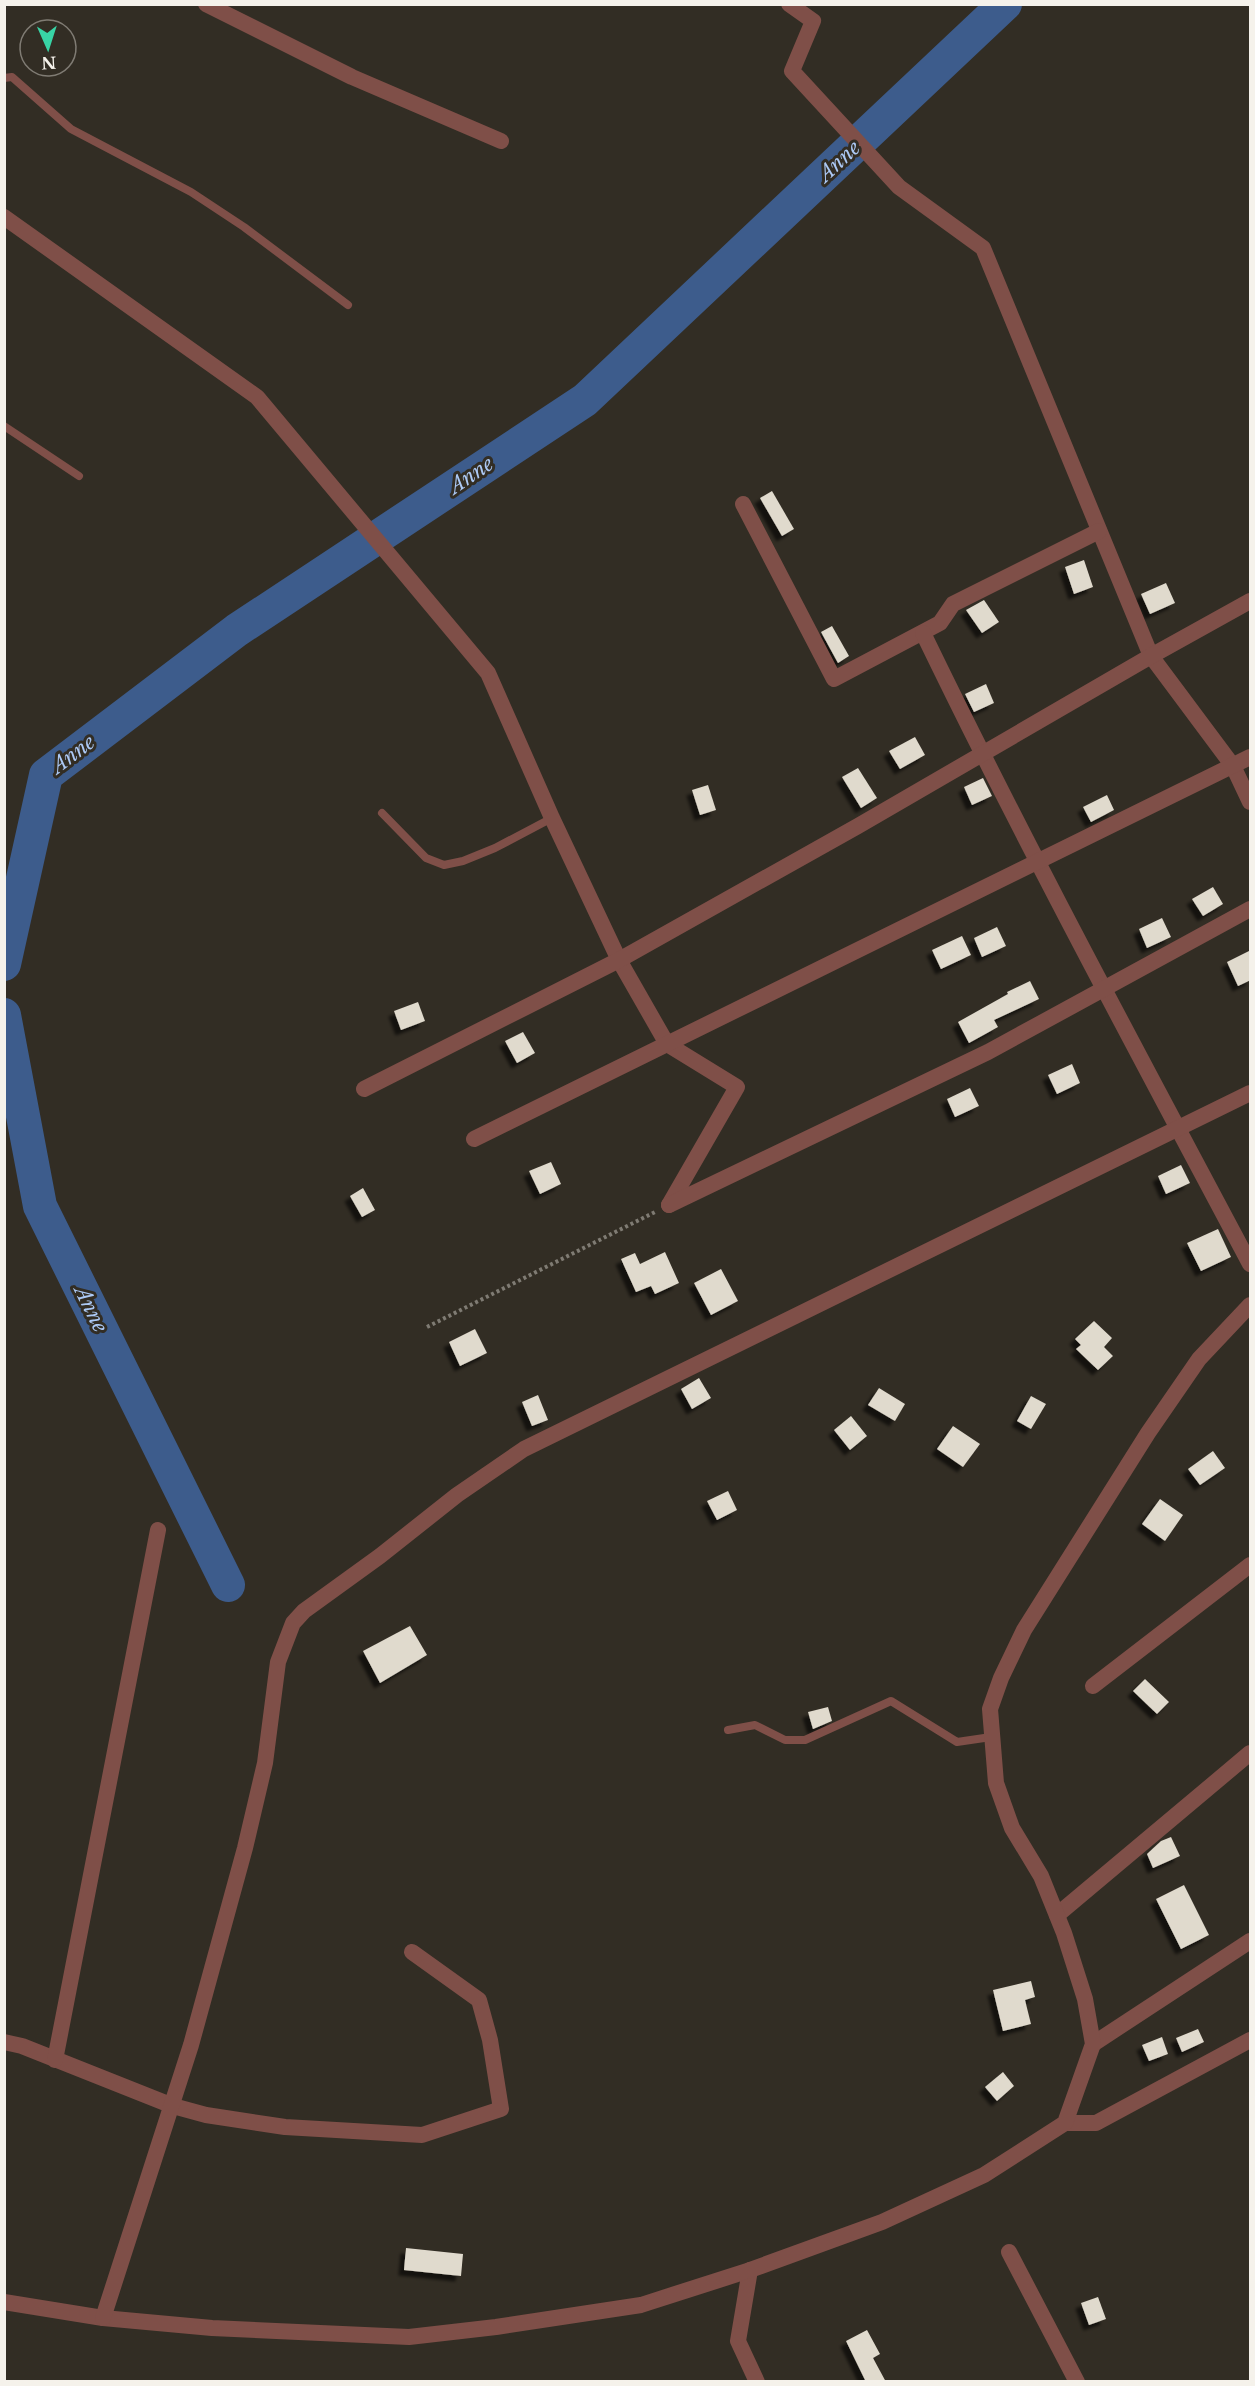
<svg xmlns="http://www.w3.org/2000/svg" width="1255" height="2386" font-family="'Libre Baskerville',serif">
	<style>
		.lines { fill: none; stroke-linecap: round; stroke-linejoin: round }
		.river { stroke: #3d5c8c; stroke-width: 34 }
		.building { fill: #e0dacd; filter: url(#shadow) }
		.path { stroke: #7f7b73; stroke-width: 4; stroke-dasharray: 3 3; stroke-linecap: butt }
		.service { stroke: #7f4f48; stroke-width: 8 }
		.minor { stroke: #7f4f48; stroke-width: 16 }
		.labels { text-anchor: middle; stroke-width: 6; stroke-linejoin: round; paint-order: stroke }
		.water-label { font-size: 20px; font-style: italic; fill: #acc9f5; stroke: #322d24 }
	</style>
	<defs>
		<filter id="shadow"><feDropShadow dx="-5.5" dy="5.5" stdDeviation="1.5" flood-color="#0009"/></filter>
	</defs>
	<rect width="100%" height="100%" fill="#322d24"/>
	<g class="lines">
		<g class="river">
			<polyline points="4,964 46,775 237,630 585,400 1005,4"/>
			<polyline points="4,1015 40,1206 228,1585"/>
		</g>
	</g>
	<g class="building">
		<polygon points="772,491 794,529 782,536 760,498"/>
		<polygon points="1084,560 1093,587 1074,594 1065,567"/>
		<polygon points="1166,583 1175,603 1150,614 1141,594"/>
		<polygon points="984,600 999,622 982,633 966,610"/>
		<polygon points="832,626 849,656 838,663 821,632"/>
		<polygon points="986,684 994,703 974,712 965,694"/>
		<polygon points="915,737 925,755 900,769 889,751"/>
		<polygon points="858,768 877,798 861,808 842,777"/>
		<polygon points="983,778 992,796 972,805 964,787"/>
		<polygon points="708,785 716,810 700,815 692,790"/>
		<polygon points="1107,795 1114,810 1091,822 1083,807"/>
		<polygon points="1213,887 1223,904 1203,916 1192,899"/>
		<polygon points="1162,918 1171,937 1147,948 1139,929"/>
		<polygon points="997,927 1006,946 982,957 974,938"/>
		<polygon points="962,936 971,955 941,969 932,950"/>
		<polygon points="1251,950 1251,980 1238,986 1227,962"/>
		<polygon points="1030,981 1039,999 994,1020 998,1027 969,1043 958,1022 1008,994 1007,992"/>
		<polygon points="418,1002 425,1021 401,1030 394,1011"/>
		<polygon points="523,1032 535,1053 517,1063 505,1041"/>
		<polygon points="1072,1064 1080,1083 1057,1094 1048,1075"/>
		<polygon points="970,1088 979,1106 955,1117 947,1099"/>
		<polygon points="551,1162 561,1184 540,1194 529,1171"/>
		<polygon points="1181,1165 1190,1183 1166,1194 1158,1176"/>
		<polygon points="363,1188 375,1210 362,1217 350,1196"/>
		<polygon points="1218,1229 1231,1257 1201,1271 1187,1243"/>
		<polygon points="665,1252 679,1283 655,1294 651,1286 636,1292 621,1259 635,1253 640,1264"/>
		<polygon points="721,1269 738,1301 711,1315 694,1283"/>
		<polygon points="1094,1321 1112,1338 1104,1347 1113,1356 1098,1370 1076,1349 1081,1345 1075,1339"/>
		<polygon points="475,1329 487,1353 460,1366 449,1342"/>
		<polygon points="699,1378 711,1398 692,1409 681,1389"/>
		<polygon points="879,1388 905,1404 895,1421 868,1405"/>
		<polygon points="538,1395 548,1420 532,1426 522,1402"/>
		<polygon points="1031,1396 1046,1404 1031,1429 1017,1421"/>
		<polygon points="851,1416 867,1436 850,1450 834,1430"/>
		<polygon points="953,1426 980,1444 963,1467 937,1449"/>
		<polygon points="1213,1451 1225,1468 1200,1485 1188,1469"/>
		<polygon points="728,1491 737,1510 717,1520 707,1501"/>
		<polygon points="1160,1499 1183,1515 1165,1541 1142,1524"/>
		<polygon points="410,1626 427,1655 380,1683 363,1651"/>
		<polygon points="1145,1679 1169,1702 1157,1714 1133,1691"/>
		<polygon points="828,1707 832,1721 813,1729 808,1712"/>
		<polygon points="1171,1837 1180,1856 1153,1868 1147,1854 1161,1841"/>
		<polygon points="1184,1885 1209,1935 1181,1949 1156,1899"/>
		<polygon points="1031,1981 1035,1997 1025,2000 1031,2024 1003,2031 993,1990"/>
		<polygon points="1198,2029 1204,2042 1182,2052 1176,2038"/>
		<polygon points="1162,2037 1168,2054 1149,2061 1142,2045"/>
		<polygon points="1003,2072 1014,2086 997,2101 985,2087"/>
		<polygon points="406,2248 463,2254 461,2276 404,2270"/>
		<polygon points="1098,2297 1106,2319 1089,2325 1081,2303"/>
		<polygon points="867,2330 880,2354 873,2358 886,2382 866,2382 846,2341"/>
	</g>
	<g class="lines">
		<polyline class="path" points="427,1327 655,1212"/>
		<g class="service">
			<polyline points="4,78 12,77 71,129 191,192 244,227 348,305"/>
			<polyline points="4,426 79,476"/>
			<polyline points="382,813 426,858 444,865 463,861 495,848 552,818"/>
			<polyline points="728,1730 755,1725 785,1740 805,1740 891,1701 957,1742 991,1737"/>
		</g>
		<g class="minor">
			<polyline points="206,4 352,77 501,141"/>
			<polyline points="789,4 813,21 792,71 899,187 983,248 1151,656 1233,766 1250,802"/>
			<polyline points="4,217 257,397 488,673 552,818 619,960 667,1044 737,1087 669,1205"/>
			<polyline points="743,504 834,679 940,623 953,604 1099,531"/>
			<path d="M923 633C1026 846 1139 1055 1250 1264"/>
			<polyline points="364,1089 619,960 858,826 1151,656 1250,601"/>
			<polyline points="474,1139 1250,757"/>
			<polyline points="669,1205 988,1052 1250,909"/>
			<polyline points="1093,1686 1250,1565"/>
			<polyline points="1057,1915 1250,1753"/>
			<polyline points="4,2042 22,2046 173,2106 206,2115 285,2127 422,2135 501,2109 490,2040 479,2000 412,1952"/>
			<polyline points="1093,2044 1250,1941"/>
			<polyline points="55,2060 158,1530"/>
			<polyline points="1065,2123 1096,2123 1250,2040"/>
			<polyline points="1009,2252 1077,2382"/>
			<polyline points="750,2270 738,2341 757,2382"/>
			<polyline points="4,2302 103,2318 212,2328 409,2337 496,2327 641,2305 750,2270 882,2222 984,2175 1065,2123 1093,2044 1085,1999 1064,1933 1041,1876 1012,1828 996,1783 990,1709 1001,1678 1024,1630 1148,1433 1199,1359 1250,1305"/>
			<polyline points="103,2318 191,2045 245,1848 265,1763 278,1662 293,1623 304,1611 380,1556 457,1495 524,1449 1250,1093"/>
		</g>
	</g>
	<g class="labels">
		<g class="water-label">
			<text transform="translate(839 161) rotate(-43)" y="7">Anne</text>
			<text transform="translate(471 475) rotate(-34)" y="7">Anne</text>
			<text transform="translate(73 754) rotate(-37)" y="7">Anne</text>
			<text transform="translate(91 1309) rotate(64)" y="7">Anne</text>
		</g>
	</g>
	<rect width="1255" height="2386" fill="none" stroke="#f5f2eb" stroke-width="12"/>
	<g transform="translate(48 48) rotate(177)"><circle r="28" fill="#322d24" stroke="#807c74" stroke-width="1.5"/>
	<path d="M0-4.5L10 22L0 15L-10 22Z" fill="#38d4a6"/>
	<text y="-9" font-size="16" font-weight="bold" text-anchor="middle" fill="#f5f2eb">N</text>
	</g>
</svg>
